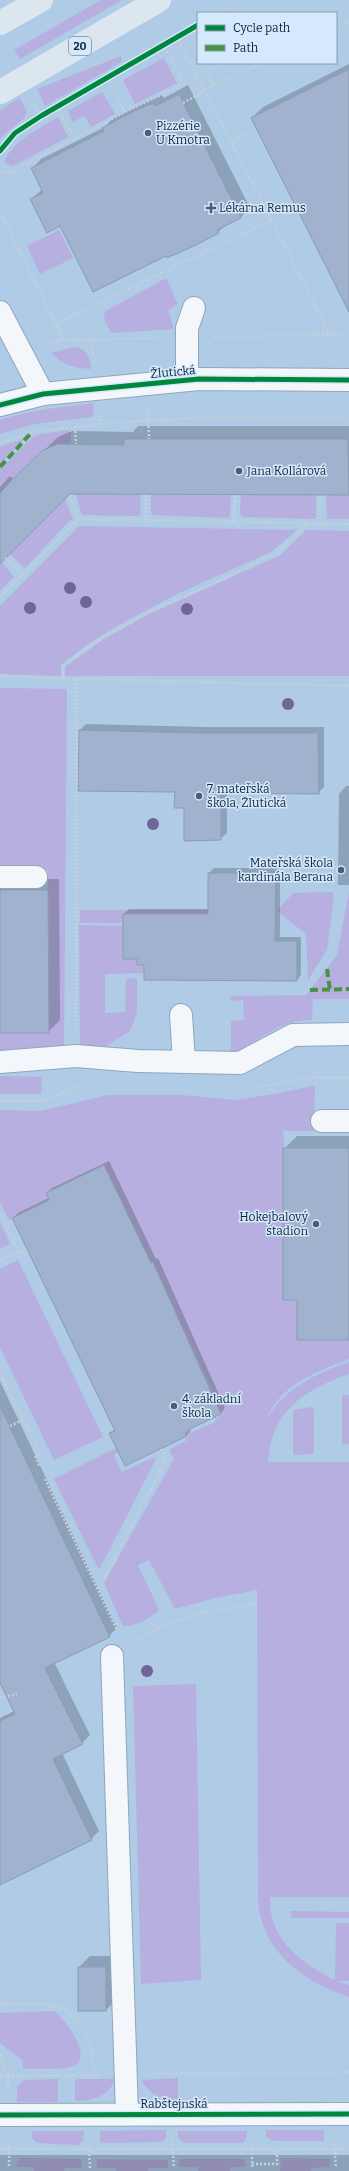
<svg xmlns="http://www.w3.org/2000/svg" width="349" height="2171" font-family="Bitter,serif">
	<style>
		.green { fill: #b6afdf }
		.shadow { fill: #0003 }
		.building { fill: #a0b2ce; stroke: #8b9bb2 }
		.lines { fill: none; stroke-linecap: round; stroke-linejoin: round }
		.minor-casing { stroke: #90a6bb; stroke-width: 24 }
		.major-casing { stroke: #dbe8f4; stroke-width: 24 }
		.path { stroke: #c7cfd8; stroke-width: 2.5; stroke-dasharray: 2 2; stroke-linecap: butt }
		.minor { stroke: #f3f7fb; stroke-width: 22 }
		.major { stroke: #dce6ef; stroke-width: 22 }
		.quiet { stroke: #469443; stroke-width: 4; stroke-dasharray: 8 4; stroke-linecap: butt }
		.cycleway-casing { stroke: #d5e9fd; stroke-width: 8 }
		.cycleway { stroke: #00873e; stroke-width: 5 }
		.tree { fill: #706498 }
		.poi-dot { fill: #485f74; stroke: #d5e9fd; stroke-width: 1.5 }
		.labels { text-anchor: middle; stroke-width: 3; stroke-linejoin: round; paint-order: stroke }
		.shield { fill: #d5e9fd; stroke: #4c6072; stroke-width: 1 }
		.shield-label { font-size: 11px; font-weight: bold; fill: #112537 }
		.poi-label { font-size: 12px; fill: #112537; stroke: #d5e9fd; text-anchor: start }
		.street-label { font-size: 12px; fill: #112537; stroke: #d5e9fd }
	</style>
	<rect width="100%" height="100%" fill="#afcbe6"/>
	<g class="green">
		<polygon points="101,0 122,0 20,59 14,50"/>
		<polygon points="121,56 122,61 118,64 45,106 37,89"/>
		<polygon points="164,58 177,83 135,104 123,80"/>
		<polygon points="102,92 115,114 91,127 84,116 73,122 68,111"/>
		<polygon points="20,98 27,112 24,118 0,138 0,110"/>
		<path d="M58 117 68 137 13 166 4 162C14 140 37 130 58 117Z"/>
		<polygon points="59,230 73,258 40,274 27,246"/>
		<polygon points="166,278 178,304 168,310 174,329 111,333 103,317 106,311"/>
		<path d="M75 347C87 349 90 357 91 369 74 368 63 365 51 353Z"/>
		<path d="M93 403 94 413 91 417 34 424 0 434V420C30 410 62 407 93 403Z"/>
		<polygon points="68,430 71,433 71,444 11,481 0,493 0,469 33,437 41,434"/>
		<polygon points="25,438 0,465 0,447"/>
		<polygon points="76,494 140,495 141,514 139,516 84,515 81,513"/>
		<polygon points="151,495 231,495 230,516 229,518 153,515 151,513"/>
		<polygon points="241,495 316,495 316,517 314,519 242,517 240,514"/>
		<polygon points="326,495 349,495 349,519 327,519"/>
		<polygon points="65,499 73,519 68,522 26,567 22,566 10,554"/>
		<polygon points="79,526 297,530 271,552 177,594 117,626 88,644 61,665 61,676 0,674 0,606"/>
		<polygon points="306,530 349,531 349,676 65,676 65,667 104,639 151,613 281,555"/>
		<polygon points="2,562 14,577 0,591 0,564"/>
		<polygon points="0,688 67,689 64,1050 0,1050 0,1033 49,1032 48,871 44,868 0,869"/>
		<polygon points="332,892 334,897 327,950 308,980 306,934 277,911 293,893"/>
		<path d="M349 892V999H313L312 1020C283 1019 263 1037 239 1051L231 1052V1021L244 1020 243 1000 231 1001 230 996 306 995 337 955Z"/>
		<polygon points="80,910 208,910 208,914 123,914 123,923 80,923"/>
		<polygon points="79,925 123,926 123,959 137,959 137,965 144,965 144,973 105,974 105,1013 125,1012 126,979 137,978 137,1013 130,1031 106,1046 98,1049 82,1047 80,1042"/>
		<polygon points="0,1076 42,1077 41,1094 0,1094"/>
		<path d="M315 1085 314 1131H283L297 1300V1340H349V1359C318 1371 281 1384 267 1418 271 1413 274 1407 278 1403 298 1382 323 1371 349 1362V1374C304 1390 271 1411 268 1462H349V1897H270C268 1939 302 1964 335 1980L336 1923H349V1981H337L349 1985V1997C302 1981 260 1951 258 1897L257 1590 215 1598 175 1609 149 1560 138 1565 159 1610C151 1618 134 1627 123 1626L104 1583 174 1459 169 1450 186 1441 185 1439 189 1437 187 1434 214 1423 221 1414 210 1391 214 1390 211 1388 165 1292 166 1289 154 1295 151 1263 105 1166 106 1164 46 1192 50 1199 9 1220 0 1202V1110L40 1111 108 1095H181L237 1100 285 1092Z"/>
		<polygon points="0,1222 10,1244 0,1249"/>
		<polygon points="18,1260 103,1437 54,1460 0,1347 0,1269"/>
		<polygon points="342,1395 349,1395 349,1444 342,1445"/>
		<polygon points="312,1407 314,1409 314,1454 293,1455 293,1410"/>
		<polygon points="118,1447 120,1451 114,1455 122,1472 155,1457 156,1459 99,1570 54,1479"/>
		<polygon points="196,1684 201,1980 141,1984 133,1686"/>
		<polygon points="291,1911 349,1912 349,1918 291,1918"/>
		<path d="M54 2011C65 2019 97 2060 70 2067 56 2070 38 2068 23 2069V2061L0 2043V2013Z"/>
		<path d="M178 2078V2101C160 2099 151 2095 141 2080Z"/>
		<polygon points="58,2079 58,2102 17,2102 17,2086 24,2080"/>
		<path d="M75 2079H116C107 2096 96 2100 78 2101L75 2099Z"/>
		<polygon points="166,2130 166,2138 162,2142 103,2143 100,2141 100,2131"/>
		<polygon points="266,2130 324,2130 324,2141 274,2141 266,2137"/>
		<polygon points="32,2131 84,2131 83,2141 78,2145 37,2143 32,2138"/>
		<polygon points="178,2131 247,2131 247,2137 243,2143 184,2143 178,2138"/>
		<polygon points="20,2158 81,2159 82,2168 65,2168 64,2171 34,2171 34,2167 16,2167 17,2161"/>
		<polygon points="281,2158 330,2159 330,2167 312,2168 311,2171 280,2171"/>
		<polygon points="97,2159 168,2160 168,2168 148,2168 148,2171 116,2171 116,2168 97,2168"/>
		<polygon points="179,2159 245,2159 245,2167 230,2167 230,2171 198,2171 198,2167 179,2167"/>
	</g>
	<g class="shadow">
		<polygon points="349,64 349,285 252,118 263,107"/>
		<polygon points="188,85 250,208 241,217 226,225 218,232 166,254 61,225 31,199 43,189 33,168 41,159 105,127 112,119 144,103 162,95 164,98"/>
		<polygon points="138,426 349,426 349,494 69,493 0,562 0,487 10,476 14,480 58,437 72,431 133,432"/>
		<polygon points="86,724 205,727 324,727 324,787 318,793 227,792 227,833 220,839 185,807 176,791 80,730"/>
		<polygon points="346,786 349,786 349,885 338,885 339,794"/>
		<polygon points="214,868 280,868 280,937 301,937 301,975 297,980 146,964 138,958 124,958 124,914 129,909 209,909 209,873"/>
		<polygon points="0,879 59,879 60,1020 48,1032 0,1032"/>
		<polygon points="297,1136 349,1136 349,1338 284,1149"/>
		<polygon points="109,1161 156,1259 158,1258 225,1408 221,1413 189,1428 191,1431 186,1436 111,1433 115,1429 13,1218 18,1213 49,1198 47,1193 52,1188"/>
		<polygon points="0,1381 117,1628 109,1636 54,1662 90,1735 82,1743 62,1753 99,1831 91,1839 0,1884 0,1718 14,1711 0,1681"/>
		<polygon points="90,1956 117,1956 117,1999 106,2010 79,1967"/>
		<rect x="0" y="2155" width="349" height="16"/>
	</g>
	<g class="building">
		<polygon points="349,69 349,312 251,118"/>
		<polygon points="179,94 241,218 217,230 219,233 194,246 167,258 166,256 93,292 60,226 47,233 30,199 43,193 31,168 104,131 102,128 134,111 153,103 155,106"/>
		<polygon points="124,439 348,439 349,495 70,494 0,564 0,493 11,481 43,450 58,444 124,445"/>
		<polygon points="79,730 198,733 318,733 319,794 221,793 221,840 184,841 184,808 174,808 175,792 78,791"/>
		<polygon points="208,873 276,873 275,941 297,941 297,981 144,980 144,965 137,965 137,959 123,959 123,914 208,914"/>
		<polygon points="0,890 48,890 49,1033 0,1033"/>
		<polygon points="283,1148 349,1148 349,1340 297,1340 297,1300 283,1300"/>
		<polygon points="104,1165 151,1263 153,1262 221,1414 190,1429 185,1433 187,1436 125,1466 109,1433 115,1431 12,1218 49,1200 46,1193"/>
		<polygon points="0,1406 110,1637 45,1668 83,1744 53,1759 92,1840 0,1885 0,1721 15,1714 0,1683"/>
		<rect x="78" y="1967" width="28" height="44"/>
	</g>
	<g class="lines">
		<defs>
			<g id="minor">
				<polyline points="0,312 43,394"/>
				<polyline points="187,380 187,328 194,308"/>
				<polyline points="0,405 43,394 199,379 349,380"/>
				<polyline points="0,877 36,877"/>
				<polyline points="181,1015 184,1062"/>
				<polyline points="0,1062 76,1056 138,1061 240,1063 293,1035 349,1034"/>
				<polyline points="322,1121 349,1121"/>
				<polyline points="112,1656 127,2114"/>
				<polyline points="0,2115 349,2114"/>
			</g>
			<g id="major">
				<polyline points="0,23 41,0"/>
				<polyline points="0,92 159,0"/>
			</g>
		</defs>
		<use href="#minor" class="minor-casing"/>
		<use href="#major" class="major-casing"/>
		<g class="path">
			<polyline points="231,7 234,13"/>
			<polyline points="336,28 349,22"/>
			<polyline points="177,37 330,334"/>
			<polyline points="198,52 196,53 198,57"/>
			<polyline points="108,78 125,112"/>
			<polyline points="213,86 206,72 223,63"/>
			<polyline points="33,103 41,116"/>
			<polyline points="183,103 213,86 262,63"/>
			<polyline points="57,107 75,139"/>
			<polyline points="232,142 256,129"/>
			<polyline points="0,173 13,171 125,112 184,84 163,45"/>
			<polyline points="235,206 266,209"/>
			<polyline points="0,212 64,340 161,338"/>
			<polyline points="56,324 272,220"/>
			<polyline points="214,337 349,334"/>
			<polyline points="91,340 95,361"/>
			<polyline points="47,344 64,340"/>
			<polyline points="148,410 149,439"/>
			<polyline points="100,415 101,424"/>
			<polyline points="75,427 76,444"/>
			<polyline points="0,443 32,432 121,422 214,417 349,417"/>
			<polyline points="70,495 78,519"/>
			<polyline points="146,495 146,520"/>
			<polyline points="234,522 235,495"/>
			<polyline points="320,523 320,496"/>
			<polyline points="5,558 22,575"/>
			<polyline points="0,597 78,519 349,524"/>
			<polyline points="0,676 77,679"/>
			<polyline points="63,678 63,665 103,637 149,612 213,584 276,553 309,523"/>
			<polyline points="76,1029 77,679 349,686"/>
			<polyline points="252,1088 313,1077 349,1078"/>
			<polyline points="0,1101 40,1101 84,1085"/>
			<polyline points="0,1214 19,1252 27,1249"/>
			<polyline points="0,1261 19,1252"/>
			<polyline points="0,1373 40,1454 35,1456 39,1466"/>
			<polyline points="10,1426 23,1420"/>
			<polyline points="45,1479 117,1630"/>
			<polyline points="99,1589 166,1460 161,1449"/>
			<path d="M134 1642C169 1617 215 1609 257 1604"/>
			<polyline points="0,1698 17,1694"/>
			<path d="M0 2004C65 2004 86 2001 95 2075"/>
			<polyline points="0,2054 8,2076 8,2088"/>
			<polyline points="152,2074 349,2072"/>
			<polyline points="0,2076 99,2075"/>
			<polyline points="172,2140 174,2168"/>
			<polyline points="334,2140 336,2168"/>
			<polyline points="9,2141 9,2149 349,2149"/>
			<polyline points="0,2149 9,2149 9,2167"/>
			<polyline points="252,2164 277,2164 277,2149"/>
			<polyline points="252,2167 252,2150 254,2140"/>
			<polyline points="90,2168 89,2149 92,2141"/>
		</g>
		<use href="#minor" class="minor"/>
		<use href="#major" class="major"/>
		<g class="quiet">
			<polyline points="0,467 32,432"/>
			<polyline points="327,969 330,990"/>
			<polyline points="310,990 349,989"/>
		</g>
		<defs>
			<g id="cycleway">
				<polyline points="0,151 15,133 41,116 198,25"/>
				<polyline points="0,405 43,394 199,379 349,380"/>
				<polyline points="0,2115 349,2114"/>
			</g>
		</defs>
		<use href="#cycleway" class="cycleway-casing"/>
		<use href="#cycleway" class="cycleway"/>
	</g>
	<g class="tree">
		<circle cx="70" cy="588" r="6"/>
		<circle cx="86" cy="602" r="6"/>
		<circle cx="30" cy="608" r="6"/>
		<circle cx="187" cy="609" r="6"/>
		<circle cx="288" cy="704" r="6"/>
		<circle cx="153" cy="824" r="6"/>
		<circle cx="147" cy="1671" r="6"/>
	</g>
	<g class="poi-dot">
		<circle cx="148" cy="133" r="4"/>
		<path d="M209 202h4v4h4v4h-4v4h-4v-4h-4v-4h4z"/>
		<circle cx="239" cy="471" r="4"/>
		<circle cx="199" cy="796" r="4"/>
		<circle cx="341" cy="870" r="4"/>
		<circle cx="316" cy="1224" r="4"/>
		<circle cx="174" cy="1406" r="4"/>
	</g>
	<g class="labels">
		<rect class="shield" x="69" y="37" width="22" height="18" rx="3"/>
		<g class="shield-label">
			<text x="80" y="50">20</text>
		</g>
		<g class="poi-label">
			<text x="156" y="130">Pizzérie<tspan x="156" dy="14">U Kmotra</tspan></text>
			<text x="219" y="212">Lékárna Remus</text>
			<text x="247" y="475">Jana Kollárová</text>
			<text x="207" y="793">7. mateřská<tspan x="207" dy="14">škola, Žlutická</tspan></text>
			<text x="333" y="867" text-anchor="end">Mateřská škola<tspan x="333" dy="14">kardinála Berana</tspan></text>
			<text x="308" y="1221" text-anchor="end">Hokejbalový<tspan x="308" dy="14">stadion</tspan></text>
			<text x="182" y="1403">4. základní<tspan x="182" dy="14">škola</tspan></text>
		</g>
		<g class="street-label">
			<text transform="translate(173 372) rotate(-5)" y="4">Žlutická</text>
			<text x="174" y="2108">Rabštejnská</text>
		</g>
	</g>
	<rect x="197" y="12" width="140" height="52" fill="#d5e9fd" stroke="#879bae"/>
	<rect x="205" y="25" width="20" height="6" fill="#00873e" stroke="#879bae"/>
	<text x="233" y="32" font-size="12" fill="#112537">Cycle path</text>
	<rect x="205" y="45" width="20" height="6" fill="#469443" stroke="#879bae"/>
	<text x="233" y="52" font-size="12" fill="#112537">Path</text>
</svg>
